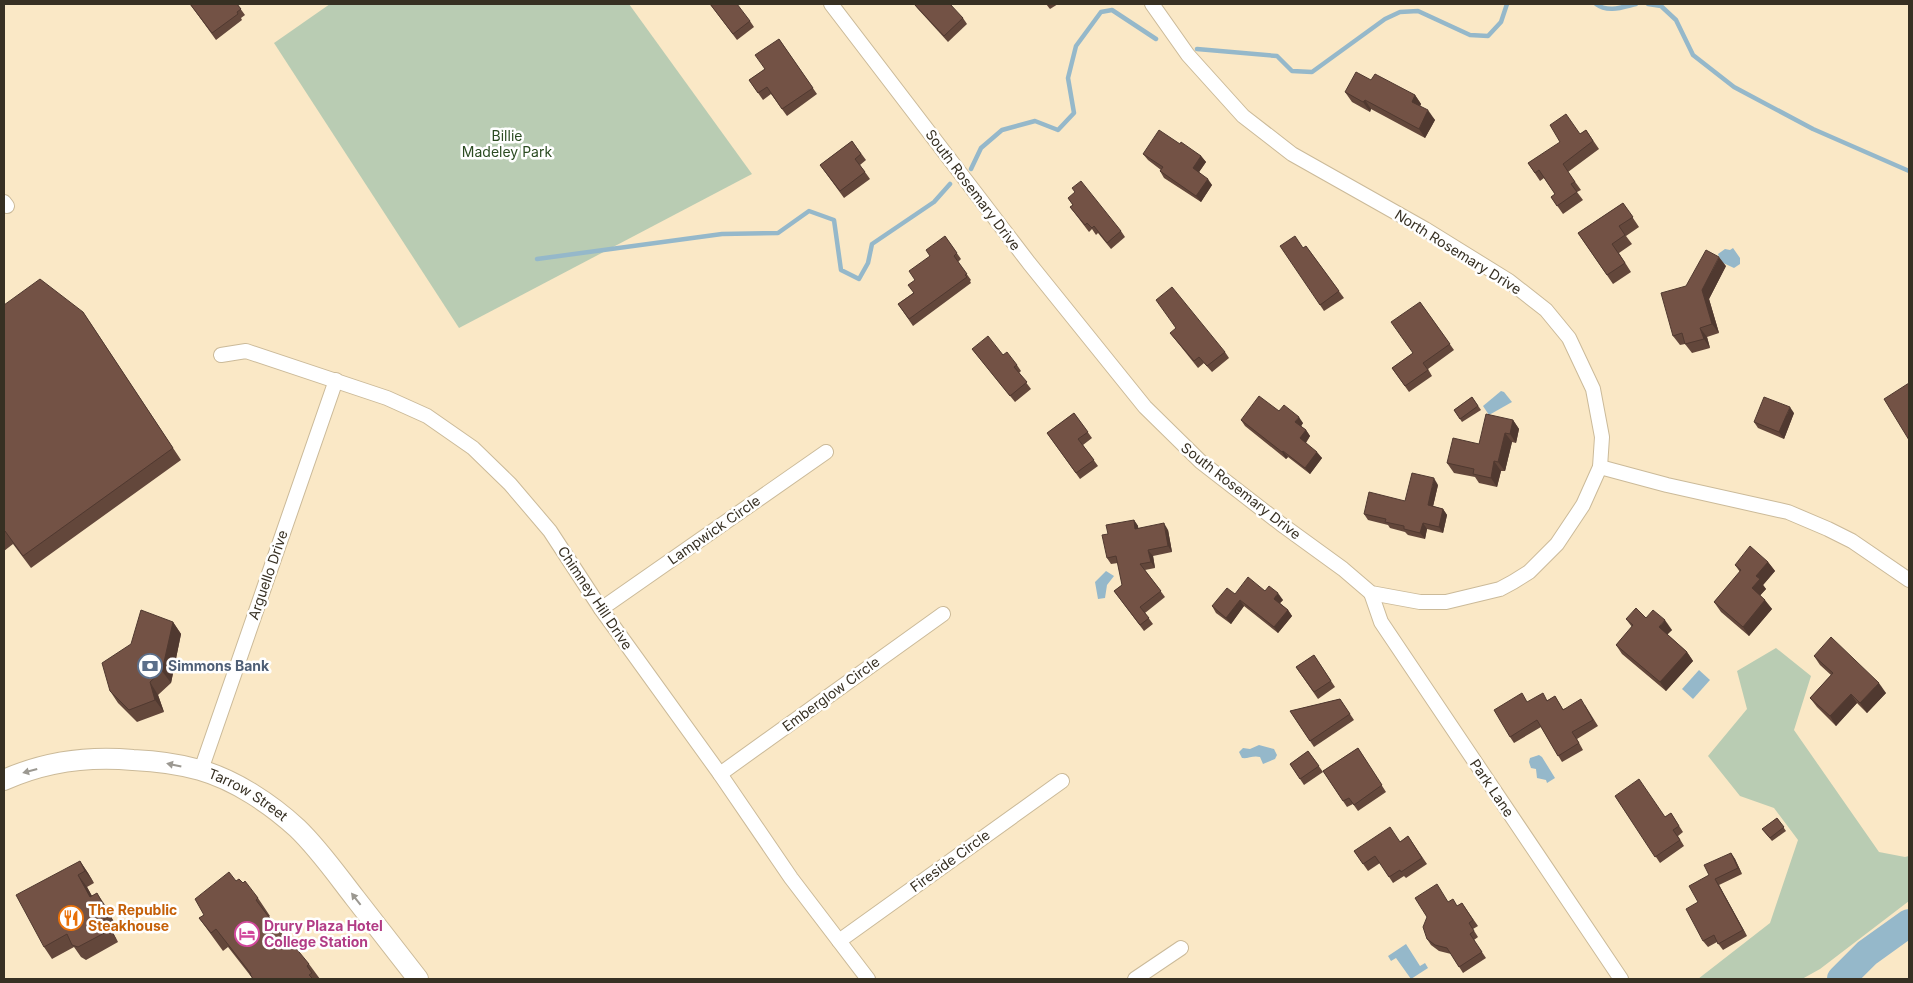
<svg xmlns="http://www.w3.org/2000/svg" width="1913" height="983" font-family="Inter,sans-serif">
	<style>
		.green { fill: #b9ccb3 }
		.water { fill: #95b8ca }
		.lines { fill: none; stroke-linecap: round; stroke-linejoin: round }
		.stream { stroke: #95b8ca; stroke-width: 4.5 }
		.river { stroke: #95b8ca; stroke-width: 28 }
		.street-casing { stroke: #cbba99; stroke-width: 16 }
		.secondary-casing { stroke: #cbba99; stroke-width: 22 }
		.street { stroke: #fff; stroke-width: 14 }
		.secondary { stroke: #fff; stroke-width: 20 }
		.wall { fill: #63473b }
		.shaded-wall { fill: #503930 }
		.building { fill: #735245; stroke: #503930 }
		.oneway { fill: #9b9891 }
		.labels { text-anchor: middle; stroke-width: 5; stroke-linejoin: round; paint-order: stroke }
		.park-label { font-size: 14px; fill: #2b4b21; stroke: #fff }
		.street-label { font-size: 14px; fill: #373023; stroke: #fff }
		.service-label { font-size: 14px; font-weight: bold; fill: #4e5e75; stroke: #fff; text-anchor: start }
		.food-label { font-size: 14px; font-weight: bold; fill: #c56008; stroke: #fff; text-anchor: start }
		.hotel-label { font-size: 14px; font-weight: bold; fill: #b23c85; stroke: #fff; text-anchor: start }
	</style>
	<rect width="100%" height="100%" fill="#fae8c6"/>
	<g class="green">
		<polygon points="330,4 629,4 752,174 459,328 274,43"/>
		<polygon points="1776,648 1811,676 1794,730 1879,852 1905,857 1909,856 1909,901 1820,969 1802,979 1698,979 1770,923 1798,840 1774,808 1740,796 1708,756 1747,709 1737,671"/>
	</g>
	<g class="water">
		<polygon points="1733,248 1740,258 1740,264 1734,268 1721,262 1718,254 1725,249 1730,250"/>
		<polygon points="1501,391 1504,392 1512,402 1489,415 1483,406"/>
		<polygon points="1106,571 1114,576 1107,585 1105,598 1098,599 1095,582"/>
		<polygon points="1699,670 1710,680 1693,699 1682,689"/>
		<path d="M1259 745 1274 749 1277 755 1275 759 1263 764 1260 757C1253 755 1248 759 1242 758L1239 752 1243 748 1250 749Z"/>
		<polygon points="1539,755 1542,757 1555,778 1547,783 1546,780 1537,778 1536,769 1531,768 1529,762 1530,758"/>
		<polygon points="1406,944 1420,966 1425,963 1428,968 1411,979 1396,958 1391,961 1388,956"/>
	</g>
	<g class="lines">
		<g class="stream">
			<path d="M1596 4C1608 13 1623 7 1636 4"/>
			<polyline points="1648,4 1661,6 1676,20 1693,55 1734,87 1813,129 1909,171"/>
			<polyline points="1197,49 1277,56 1292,71 1312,72 1385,19 1400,12 1418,11 1470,35 1488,36 1501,22 1507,4"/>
			<polyline points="971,169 981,148 1002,130 1035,121 1058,130 1074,113 1068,78 1076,46 1101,12 1112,10 1156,39"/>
			<polyline points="537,259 722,234 778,233 809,211 834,220 841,270 859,279 868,263 872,244 934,202 950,184"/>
		</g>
		<polyline class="river" points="1841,979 1867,953 1909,923"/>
		<defs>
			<g id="street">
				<polyline points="831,4 1029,263 1145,407 1201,462 1281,524 1343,569 1371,593 1420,602 1446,602 1500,589 1513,582 1529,572 1557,544 1583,505 1600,467 1602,437 1593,389 1569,338 1546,310 1509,281 1425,229 1292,154 1243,116 1188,55 1152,4"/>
				<polyline points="4,202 7,206"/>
				<polyline points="221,355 246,351 387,398 427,416 473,448 510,484 550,531 601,609 720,774 791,878 868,979"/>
				<polyline points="1600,467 1667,485 1788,512 1828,529 1852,541 1909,580"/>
				<polyline points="1371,593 1381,622 1621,979"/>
				<polyline points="601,609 826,452"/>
				<polyline points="201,770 336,380"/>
				<polyline points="720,774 943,614"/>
				<polyline points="839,941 1062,781"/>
				<polyline points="1135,979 1181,948"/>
			</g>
			<g id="secondary">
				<path id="s1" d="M4 780C44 762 89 756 133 760 156 761 179 764 200 770 235 780 271 804 297 828 319 849 337 875 355 898 376 925 397 952 418 979"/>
			</g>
		</defs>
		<use href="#street" class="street-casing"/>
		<use href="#secondary" class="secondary-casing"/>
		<use href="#street" class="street"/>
		<use href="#secondary" class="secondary"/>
	</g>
	<g class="wall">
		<polygon points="190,4 237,4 245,15 241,18 242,20 216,40"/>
		<polygon points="710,4 750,21 754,27 737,40"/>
		<polygon points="914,4 963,18 967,24 948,42 918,9"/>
		<polygon points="1046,4 1058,4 1050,9"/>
		<polygon points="779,39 817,94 787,116 771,94 763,100 749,80 765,69"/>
		<polygon points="1371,80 1415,95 1421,104 1420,106 1435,120 1425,138 1371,109 1370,112 1352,102 1345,92"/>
		<polygon points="1586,130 1599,149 1568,172 1581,190 1577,192 1583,200 1563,214 1551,197 1555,194 1544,178 1540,181 1528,163 1580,134"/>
		<polygon points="852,141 866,160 860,165 870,179 844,198 820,165"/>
		<polygon points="1180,144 1201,156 1206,162 1199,172 1212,185 1201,202 1164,178 1160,171 1161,170 1148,160 1143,154"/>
		<polygon points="1068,198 1121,231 1125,237 1111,249 1098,233 1096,235 1092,229 1089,232 1070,207 1073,205"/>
		<polygon points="1623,203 1639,227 1626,236 1632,244 1619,253 1631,272 1613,284 1578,233"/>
		<polygon points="945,236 961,259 958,262 971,280 970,281 971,283 913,326 898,304 913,293 930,256"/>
		<polygon points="1306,246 1344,298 1324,311 1320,305 1303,248"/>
		<polygon points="1726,266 1709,299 1719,333 1707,337 1710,348 1692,353 1685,344 1680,345 1673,336 1686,286"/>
		<polygon points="1420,302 1454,350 1428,369 1432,376 1409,392 1392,368 1413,353"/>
		<polygon points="4,305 83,312 181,460 31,568 13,544 4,551"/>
		<polygon points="1170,333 1225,352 1229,358 1212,372 1204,363 1198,368"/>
		<polygon points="972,349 1003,355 1017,365 1021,371 1019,373 1031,389 1015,402"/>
		<polygon points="1472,397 1481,410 1462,422 1454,410"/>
		<polygon points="1279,411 1303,423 1301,426 1306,430 1310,436 1306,443 1322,458 1310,474 1288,457 1286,459 1245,426 1241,420"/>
		<polygon points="1074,413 1092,438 1083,445 1098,466 1080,479 1047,433"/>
		<polygon points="1794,413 1784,439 1758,428 1754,422"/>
		<polygon points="1513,420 1519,429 1516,443 1512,442 1505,471 1501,471 1497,487 1479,483 1475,477 1454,473 1447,463 1479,444"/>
		<polygon points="1438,485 1433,506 1443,509 1447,515 1443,533 1427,529 1425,539 1408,535 1405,532 1390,528 1388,525 1368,520 1364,514 1405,501"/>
		<polygon points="1134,520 1138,526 1138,528 1168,530 1172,552 1153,556 1155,568 1145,570 1165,597 1145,613 1153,624 1144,631 1114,591 1122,585 1118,563 1111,564 1107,558"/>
		<polygon points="1768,562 1775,571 1763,585 1766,589 1760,595 1772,609 1749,636 1721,612 1714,602 1740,572 1735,565"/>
		<polygon points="1265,591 1283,600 1280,603 1288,610 1292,616 1278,633 1244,606 1231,624 1216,613 1212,606 1235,594"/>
		<polygon points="1646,618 1672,630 1667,634 1687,652 1693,661 1666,691 1622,654 1616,645 1632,627 1626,619"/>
		<polygon points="173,622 181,634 171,683 158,695 164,712 137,722 118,703 110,691"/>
		<polygon points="1314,655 1335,687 1318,699 1296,667"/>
		<polygon points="1814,656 1886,693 1867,713 1857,703 1836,726 1817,707 1810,698 1831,675 1820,665"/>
		<polygon points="1555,696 1563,709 1585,705 1598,726 1577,739 1583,750 1562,762 1541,727 1514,743 1510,737 1528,702 1548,700"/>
		<polygon points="1340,699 1354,720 1314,747 1290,711"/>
		<polygon points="1358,748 1386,792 1358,811 1353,804 1347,807 1323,771"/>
		<polygon points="1308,751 1323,772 1304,785 1290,764"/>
		<polygon points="1615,796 1665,817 1671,813 1683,832 1678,836 1684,846 1660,863"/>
		<polygon points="1777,818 1786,831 1772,841 1762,829"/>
		<polygon points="1408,836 1427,864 1406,878 1404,876 1393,883 1380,863 1368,871 1354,851 1400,842"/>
		<polygon points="1731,853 1735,859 1742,874 1719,885 1747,936 1723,950 1717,942 1708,947 1703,941 1709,875"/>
		<polygon points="80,861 88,873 94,883 87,887 92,896 105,905 116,926 111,929 118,942 86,960 81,957 74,947 52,959 44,947"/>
		<polygon points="236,881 243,883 258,898 270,916 269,917 293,949 309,964 320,979 253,979 228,947 223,951 199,918 204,915"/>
		<polygon points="1449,902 1457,906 1462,903 1478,926 1473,929 1478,937 1474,940 1486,958 1463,973 1451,954 1439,951 1431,945 1427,939"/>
	</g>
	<g class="shaded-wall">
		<polygon points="1415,95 1421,104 1418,111 1412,102"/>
		<polygon points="1365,100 1371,109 1370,112 1363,102"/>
		<polygon points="1428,110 1435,120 1425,138 1419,129"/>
		<polygon points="1201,156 1206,162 1197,175 1193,168"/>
		<polygon points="1208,179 1212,185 1201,202 1196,196"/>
		<polygon points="1719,257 1726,266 1709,299 1719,333 1712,324 1702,290"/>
		<polygon points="1700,328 1707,337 1710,348 1704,339"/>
		<polygon points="1790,407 1794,413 1784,439 1779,432"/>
		<polygon points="1299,417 1303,423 1300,428 1295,422"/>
		<polygon points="1513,420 1519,429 1516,443 1510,434"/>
		<polygon points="1306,430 1310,436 1304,445 1300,438"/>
		<polygon points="1505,433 1512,442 1505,471 1498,462"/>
		<polygon points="1283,451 1288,457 1286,459 1282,452"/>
		<polygon points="1317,452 1322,458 1310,474 1305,468"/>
		<polygon points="1494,461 1501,471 1497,487 1491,478"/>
		<polygon points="1434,478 1438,485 1432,511 1428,505"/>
		<polygon points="1443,509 1447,515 1443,533 1439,527"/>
		<polygon points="1134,520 1138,526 1139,535 1135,529"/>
		<polygon points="1164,523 1168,530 1172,552 1168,546"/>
		<polygon points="1423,523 1427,529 1425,539 1420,533"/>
		<polygon points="1148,550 1153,556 1155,568 1151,562"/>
		<polygon points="1768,562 1775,571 1763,585 1766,589 1758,598 1752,588 1756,576"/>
		<polygon points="1278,593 1283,600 1278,605 1274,599"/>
		<polygon points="1240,600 1244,606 1231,624 1226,618"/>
		<polygon points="1765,600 1772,609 1749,636 1743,627"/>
		<polygon points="1288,610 1292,616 1278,633 1274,627"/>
		<polygon points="1665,620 1672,630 1666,636 1659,627"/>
		<polygon points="173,622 181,634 171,683 162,671"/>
		<polygon points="1687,652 1693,661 1666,691 1660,682"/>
		<polygon points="150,682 158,695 164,712 155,700"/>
		<polygon points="1879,683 1886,693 1867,713 1860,703"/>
		<polygon points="1851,694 1857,703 1836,726 1830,716"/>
		<polygon points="1731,853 1735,859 1742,874 1738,868"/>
		<polygon points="80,861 88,873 94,883 85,871"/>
		<polygon points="78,875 87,887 99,909 90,897"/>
		<polygon points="1715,879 1719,885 1747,936 1743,930"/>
		<polygon points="97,893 105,905 116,926 108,914"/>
		<polygon points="103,917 111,929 118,942 110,930"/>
	</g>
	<g class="building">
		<polygon points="190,4 237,4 241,9 237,12 238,14 212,33"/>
		<polygon points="710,4 737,4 750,21 733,34"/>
		<polygon points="914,4 950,4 963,18 944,36"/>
		<polygon points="779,39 813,88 782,109 767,87 758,93 749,80 765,69 755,55"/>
		<polygon points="1356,72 1371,80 1375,74 1415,95 1412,102 1428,110 1419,129 1365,100 1363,102 1345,92"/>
		<polygon points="1566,114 1580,134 1586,130 1593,141 1563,164 1575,182 1571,184 1577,192 1557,206 1551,197 1555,194 1539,170 1535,173 1528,163 1560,142 1550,125"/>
		<polygon points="1159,130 1180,144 1181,142 1201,156 1193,168 1208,179 1196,196 1160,171 1163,167 1143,154"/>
		<polygon points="852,141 861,154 855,159 865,172 840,191 820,165"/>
		<polygon points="1081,181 1121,231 1107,243 1094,226 1092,228 1087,223 1085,225 1070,207 1073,205 1068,198 1075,192 1072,188"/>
		<polygon points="1623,203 1633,217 1619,226 1625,235 1612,244 1625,263 1607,275 1578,233"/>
		<polygon points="945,236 957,253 954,256 967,274 965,275 967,277 909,319 898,304 914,293 908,285 915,280 909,271 930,256 926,250"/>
		<polygon points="1295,236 1303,248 1306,246 1339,291 1320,305 1280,246"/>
		<polygon points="1706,250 1719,257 1702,290 1712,324 1700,328 1704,339 1685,344 1682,333 1673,336 1661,293 1686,286"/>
		<polygon points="40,279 83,312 173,448 23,556 5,531 4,532 4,305"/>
		<polygon points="1172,287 1225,352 1207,366 1199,357 1194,361 1170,333 1176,328 1156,300"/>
		<polygon points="1420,302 1450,344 1423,363 1428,370 1405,386 1392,368 1413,353 1391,322"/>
		<polygon points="988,336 1003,355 1007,352 1017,365 1014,367 1027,382 1010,396 972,349"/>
		<polygon points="1909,383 1909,440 1884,399"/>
		<polygon points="1259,396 1279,411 1284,405 1299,417 1295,422 1306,430 1300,438 1317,452 1305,468 1283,451 1282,452 1241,420"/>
		<polygon points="1472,397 1478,406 1460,419 1454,410"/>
		<polygon points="1764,397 1790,407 1779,432 1754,422"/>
		<polygon points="1074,413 1088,432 1078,439 1094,460 1076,473 1047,433"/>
		<polygon points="1486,414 1513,420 1510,434 1505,433 1498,462 1494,461 1491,478 1473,474 1474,469 1447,463 1453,438 1479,444"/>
		<polygon points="1412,473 1434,478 1428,505 1443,509 1439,527 1423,523 1420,533 1404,529 1404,526 1385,522 1386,519 1364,514 1369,492 1405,501"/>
		<polygon points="1134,520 1135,529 1164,523 1168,546 1148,550 1151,562 1140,564 1161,591 1140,607 1149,618 1140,625 1114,591 1122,585 1116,556 1107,558 1102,535 1108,534 1106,525"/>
		<polygon points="1750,546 1768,562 1756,576 1760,579 1752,588 1765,600 1743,627 1714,602 1741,570 1735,565"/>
		<polygon points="1248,577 1265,591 1269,586 1278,593 1274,599 1288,610 1274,627 1240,600 1226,618 1212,606 1227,588 1235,594"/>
		<polygon points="1636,608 1646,618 1653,610 1665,620 1659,627 1687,652 1660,682 1616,645 1633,625 1626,619"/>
		<polygon points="141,610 173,622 162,671 150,682 155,700 129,710 110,691 102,663 131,644"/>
		<polygon points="1831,637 1879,683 1860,703 1851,694 1830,716 1810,698 1833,673 1814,656"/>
		<polygon points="1314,655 1331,681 1314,692 1296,667"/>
		<polygon points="1522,693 1527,702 1543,693 1547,701 1555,696 1563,710 1581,699 1593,720 1572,732 1579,743 1558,756 1537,720 1510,737 1494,710"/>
		<polygon points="1340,699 1350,714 1310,741 1290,711"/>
		<polygon points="1358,748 1382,785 1354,805 1349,798 1343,801 1323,771"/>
		<polygon points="1308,751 1319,766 1300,779 1290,764"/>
		<polygon points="1639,779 1665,817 1671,813 1679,826 1673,830 1680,840 1655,857 1615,796"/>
		<polygon points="1777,818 1784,827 1770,838 1762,829"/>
		<polygon points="1390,827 1400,842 1408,836 1422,858 1401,872 1400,870 1389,877 1375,856 1363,864 1354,851"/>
		<polygon points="1731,853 1738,868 1715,879 1743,930 1718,944 1714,935 1703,941 1686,909 1698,902 1689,886 1709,875 1704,865"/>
		<polygon points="80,861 85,871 78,875 90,897 97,893 108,914 103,917 110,930 78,947 72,945 67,934 44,947 16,895"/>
		<polygon points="229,872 236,881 239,879 243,883 245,881 258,898 256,900 293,949 295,947 309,964 307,966 312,973 309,975 313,979 253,979 250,974 251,974 216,929 211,933 199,918 204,915 195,899"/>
		<polygon points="1437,884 1448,902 1453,899 1457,906 1462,903 1473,920 1469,923 1474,931 1470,934 1482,952 1459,967 1447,948 1435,945 1427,939 1423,927 1427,917 1415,898"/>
	</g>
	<defs><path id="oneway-solid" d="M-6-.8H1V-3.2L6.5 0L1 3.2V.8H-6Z" transform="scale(1.25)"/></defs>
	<g class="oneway">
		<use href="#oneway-solid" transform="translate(174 765) rotate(-168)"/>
		<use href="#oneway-solid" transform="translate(30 771) rotate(165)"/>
		<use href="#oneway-solid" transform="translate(356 899) rotate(-128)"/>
	</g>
	<defs>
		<symbol id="bank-ring" viewBox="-11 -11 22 22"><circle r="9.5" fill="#fff" stroke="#5c6f8a" stroke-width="1.5"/><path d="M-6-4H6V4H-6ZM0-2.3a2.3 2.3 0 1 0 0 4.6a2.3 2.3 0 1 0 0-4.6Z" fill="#5c6f8a"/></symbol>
		<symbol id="restaurant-ring" viewBox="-11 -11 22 22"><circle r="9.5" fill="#fff" stroke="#e8710a" stroke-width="1.5"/><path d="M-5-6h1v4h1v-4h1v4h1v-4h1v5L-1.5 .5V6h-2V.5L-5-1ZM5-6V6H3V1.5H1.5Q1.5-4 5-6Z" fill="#e8710a"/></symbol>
		<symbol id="hotel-ring" viewBox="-11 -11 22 22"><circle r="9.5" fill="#fff" stroke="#d1479c" stroke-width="1.5"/><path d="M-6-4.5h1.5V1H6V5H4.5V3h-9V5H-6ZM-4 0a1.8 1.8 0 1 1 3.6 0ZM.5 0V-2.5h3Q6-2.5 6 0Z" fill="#d1479c"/></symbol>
	</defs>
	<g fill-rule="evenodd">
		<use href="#bank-ring" x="136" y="652" width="28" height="28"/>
		<use href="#restaurant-ring" x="57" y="904" width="28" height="28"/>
		<use href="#hotel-ring" x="233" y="920" width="28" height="28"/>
	</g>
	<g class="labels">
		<g class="park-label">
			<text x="507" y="141">Billie<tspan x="507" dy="16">Madeley Park</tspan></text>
		</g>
		<g class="street-label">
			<text transform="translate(973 190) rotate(53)" y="5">South Rosemary Drive</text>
			<text transform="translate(1458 252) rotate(32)" y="5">North Rosemary Drive</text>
			<text transform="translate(1241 491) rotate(38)" y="5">South Rosemary Drive</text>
			<text transform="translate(714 530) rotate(-35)" y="5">Lampwick Circle</text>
			<text transform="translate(268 575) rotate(-71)" y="5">Arguello Drive</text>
			<text transform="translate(595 598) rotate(56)" y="5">Chimney Hill Drive</text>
			<text transform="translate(831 694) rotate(-36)" y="5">Emberglow Circle</text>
			<text transform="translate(1492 788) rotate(56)" y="5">Park Lane</text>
			<text dy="5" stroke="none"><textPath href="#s1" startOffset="254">Tarrow Street</textPath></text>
			<text transform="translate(950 861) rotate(-36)" y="5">Fireside Circle</text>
		</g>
		<g class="service-label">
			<text x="168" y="671">Simmons Bank</text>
		</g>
		<g class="food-label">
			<text x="88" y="915">The Republic<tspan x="88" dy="16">Steakhouse</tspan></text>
		</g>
		<g class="hotel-label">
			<text x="264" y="931">Drury Plaza Hotel<tspan x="264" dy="16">College Station</tspan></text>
		</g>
	</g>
	<rect width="1913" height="983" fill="none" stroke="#373023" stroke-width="10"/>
</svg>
